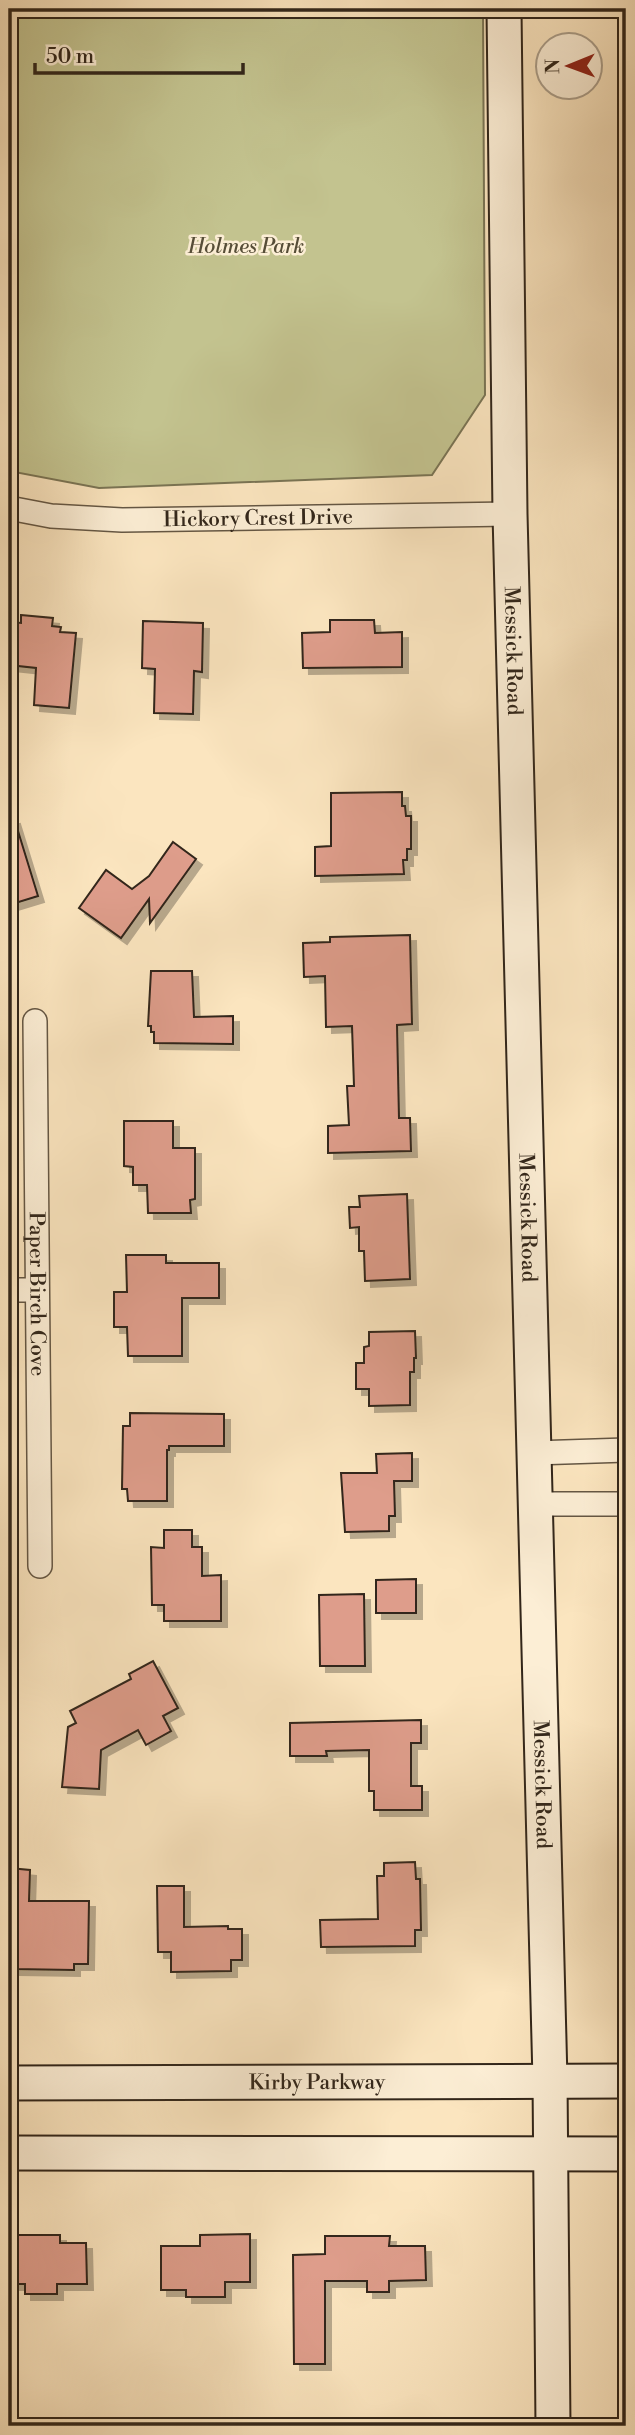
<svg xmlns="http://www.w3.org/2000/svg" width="635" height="2435" font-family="'Libre Bodoni',serif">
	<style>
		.green { fill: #c3c38f; stroke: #7a7454; stroke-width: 2 }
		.building { fill: #de9d8b; stroke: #32261a; stroke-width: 2; filter: url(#shadow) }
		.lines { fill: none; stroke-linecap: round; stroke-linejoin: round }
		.street-casing { stroke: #645643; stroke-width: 26 }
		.secondary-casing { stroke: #32261a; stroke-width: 37 }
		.street { stroke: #fceed5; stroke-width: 23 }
		.secondary { stroke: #fceed5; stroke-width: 33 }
		.labels { text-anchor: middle; stroke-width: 5; stroke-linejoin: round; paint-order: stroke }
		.park-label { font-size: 21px; font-style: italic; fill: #564d37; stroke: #fceed5 }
		.street-label { font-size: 21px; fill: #32261a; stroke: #fceed5 }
	</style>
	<defs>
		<filter id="shadow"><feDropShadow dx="6" dy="6" stdDeviation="0" flood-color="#0004"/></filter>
	</defs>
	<rect width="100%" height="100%" fill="#fbe5bf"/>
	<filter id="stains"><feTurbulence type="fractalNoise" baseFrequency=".00286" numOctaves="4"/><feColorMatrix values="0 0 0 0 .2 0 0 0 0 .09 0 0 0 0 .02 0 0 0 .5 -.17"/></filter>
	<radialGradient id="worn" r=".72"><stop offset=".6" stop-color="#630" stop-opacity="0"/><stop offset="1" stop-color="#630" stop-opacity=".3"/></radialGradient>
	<polygon class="green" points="9,9 483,9 485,395 432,475 99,488 9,471"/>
	<g class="building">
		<polygon points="21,615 53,618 52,626 61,627 60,632 76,633 69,708 34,705 36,668 9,665 9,626 11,626 12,622 21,623"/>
		<polygon points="330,620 374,620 375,633 402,632 402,667 303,668 302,633 330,632"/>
		<polygon points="143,621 203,623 202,672 194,671 193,714 154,713 155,669 142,668"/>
		<polygon points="402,792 402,806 405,806 406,816 411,816 411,849 407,849 407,860 403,860 404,874 315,876 315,847 331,846 331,793"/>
		<polygon points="14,818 38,896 9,905 9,819"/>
		<polygon points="173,842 196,859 150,923 149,899 121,938 79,908 106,870 132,889 149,876"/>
		<polygon points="410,935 412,1024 397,1025 399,1118 410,1118 411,1151 328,1153 328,1126 349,1125 347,1086 354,1086 352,1026 326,1027 325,976 304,977 303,943 330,942 330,937"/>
		<polygon points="151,971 192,971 194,1017 233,1016 233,1044 154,1043 154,1032 151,1032 151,1026 148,1026"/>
		<polygon points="124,1121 173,1121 173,1148 195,1148 195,1199 190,1200 191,1213 148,1213 147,1185 133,1185 133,1167 124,1166"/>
		<polygon points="407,1194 410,1279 365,1281 364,1251 359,1251 359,1227 350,1228 349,1207 360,1207 359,1196"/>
		<polygon points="126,1255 166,1255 166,1263 219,1263 219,1298 182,1298 182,1356 128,1356 127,1327 114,1327 114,1292 127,1292"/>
		<polygon points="415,1331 416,1358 414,1358 414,1372 410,1372 410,1405 369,1406 369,1389 356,1389 356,1363 364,1363 364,1347 369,1346 369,1332"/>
		<polygon points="130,1413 224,1414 224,1446 169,1446 169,1450 167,1450 167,1501 128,1501 127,1489 122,1489 123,1426 130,1426"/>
		<polygon points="412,1453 412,1481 394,1481 395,1516 389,1516 389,1531 345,1532 341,1473 377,1473 376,1454"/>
		<polygon points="164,1530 192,1530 192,1547 202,1547 202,1576 221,1575 221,1621 164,1621 164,1605 152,1605 151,1547 164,1548"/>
		<polygon points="416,1579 416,1613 376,1613 376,1580"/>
		<polygon points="364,1594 365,1666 320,1666 319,1595"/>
		<polygon points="153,1661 178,1708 163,1716 171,1731 146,1745 138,1730 101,1750 99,1789 62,1787 68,1727 76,1723 70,1711 131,1679 129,1674"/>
		<polygon points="421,1720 421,1743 411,1743 411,1786 422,1786 422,1810 374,1810 374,1791 369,1791 369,1750 326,1751 327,1756 290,1756 290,1723"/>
		<polygon points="415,1862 416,1879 420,1879 421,1930 415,1930 415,1946 321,1947 320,1920 378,1919 377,1876 384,1876 384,1863"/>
		<polygon points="9,1868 30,1870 29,1901 89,1901 88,1964 74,1964 74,1970 14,1969 14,1964 9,1964"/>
		<polygon points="157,1886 184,1886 184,1927 228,1926 228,1929 242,1929 242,1960 231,1960 231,1971 171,1972 171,1952 158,1952"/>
		<polygon points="250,2234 250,2282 225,2282 225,2297 186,2297 186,2290 161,2290 161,2246 200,2246 200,2235"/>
		<polygon points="9,2235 60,2235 60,2243 86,2243 87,2284 57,2284 57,2294 25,2294 25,2284 9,2284"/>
		<polygon points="325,2236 390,2236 389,2246 425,2246 426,2280 389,2281 389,2292 367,2292 367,2281 325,2281 325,2364 294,2364 293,2255 325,2254"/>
	</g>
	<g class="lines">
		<defs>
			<g id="street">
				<path id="s1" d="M9 508 51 516 122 520 510 514"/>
				<path id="s2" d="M35 1021 40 1566"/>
				<polyline points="9,1290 37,1290"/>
				<polyline points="534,1453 626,1450"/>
				<polyline points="535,1504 626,1504"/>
			</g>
			<g id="secondary">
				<path id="s3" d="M504 9 510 514 550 2080 553 2426"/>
				<path id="s4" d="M9 2083 626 2081"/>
				<polyline points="9,2153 626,2154"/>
			</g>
		</defs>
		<use href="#street" class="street-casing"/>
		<use href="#secondary" class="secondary-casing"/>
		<use href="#street" class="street"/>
		<use href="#secondary" class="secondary"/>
	</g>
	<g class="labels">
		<g class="park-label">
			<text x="246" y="253">Holmes Park</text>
		</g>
		<g class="street-label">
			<text dy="7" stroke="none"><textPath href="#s1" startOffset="250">Hickory Crest Drive</textPath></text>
			<text dy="7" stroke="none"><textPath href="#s3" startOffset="642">Messick Road</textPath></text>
			<text dy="7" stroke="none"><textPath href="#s3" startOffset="1209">Messick Road</textPath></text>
			<text dy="7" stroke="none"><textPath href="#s2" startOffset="273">Paper Birch Cove</textPath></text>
			<text dy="7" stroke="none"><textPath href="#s3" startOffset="1776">Messick Road</textPath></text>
			<text dy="7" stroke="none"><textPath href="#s4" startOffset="308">Kirby Parkway</textPath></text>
		</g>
	</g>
	<rect width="635" height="2435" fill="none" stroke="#fbe5bf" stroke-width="35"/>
	<rect x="10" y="10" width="614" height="2414" fill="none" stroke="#32261a" stroke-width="3.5"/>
	<rect x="18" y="18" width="600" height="2400" fill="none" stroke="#32261a" stroke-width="2"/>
	<g transform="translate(569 66) rotate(269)"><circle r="33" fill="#fceed5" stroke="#ab9e8a" stroke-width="2"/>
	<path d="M0-5L12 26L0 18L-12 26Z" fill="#8f2418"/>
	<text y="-10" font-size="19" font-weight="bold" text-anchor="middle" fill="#32261a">N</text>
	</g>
	<path d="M35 63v10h208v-10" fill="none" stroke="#32261a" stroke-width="3.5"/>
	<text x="46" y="63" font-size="21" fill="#32261a" stroke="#fceed5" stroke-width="5" paint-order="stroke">50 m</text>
	<rect width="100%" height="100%" filter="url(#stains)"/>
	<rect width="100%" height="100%" fill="url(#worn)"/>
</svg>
